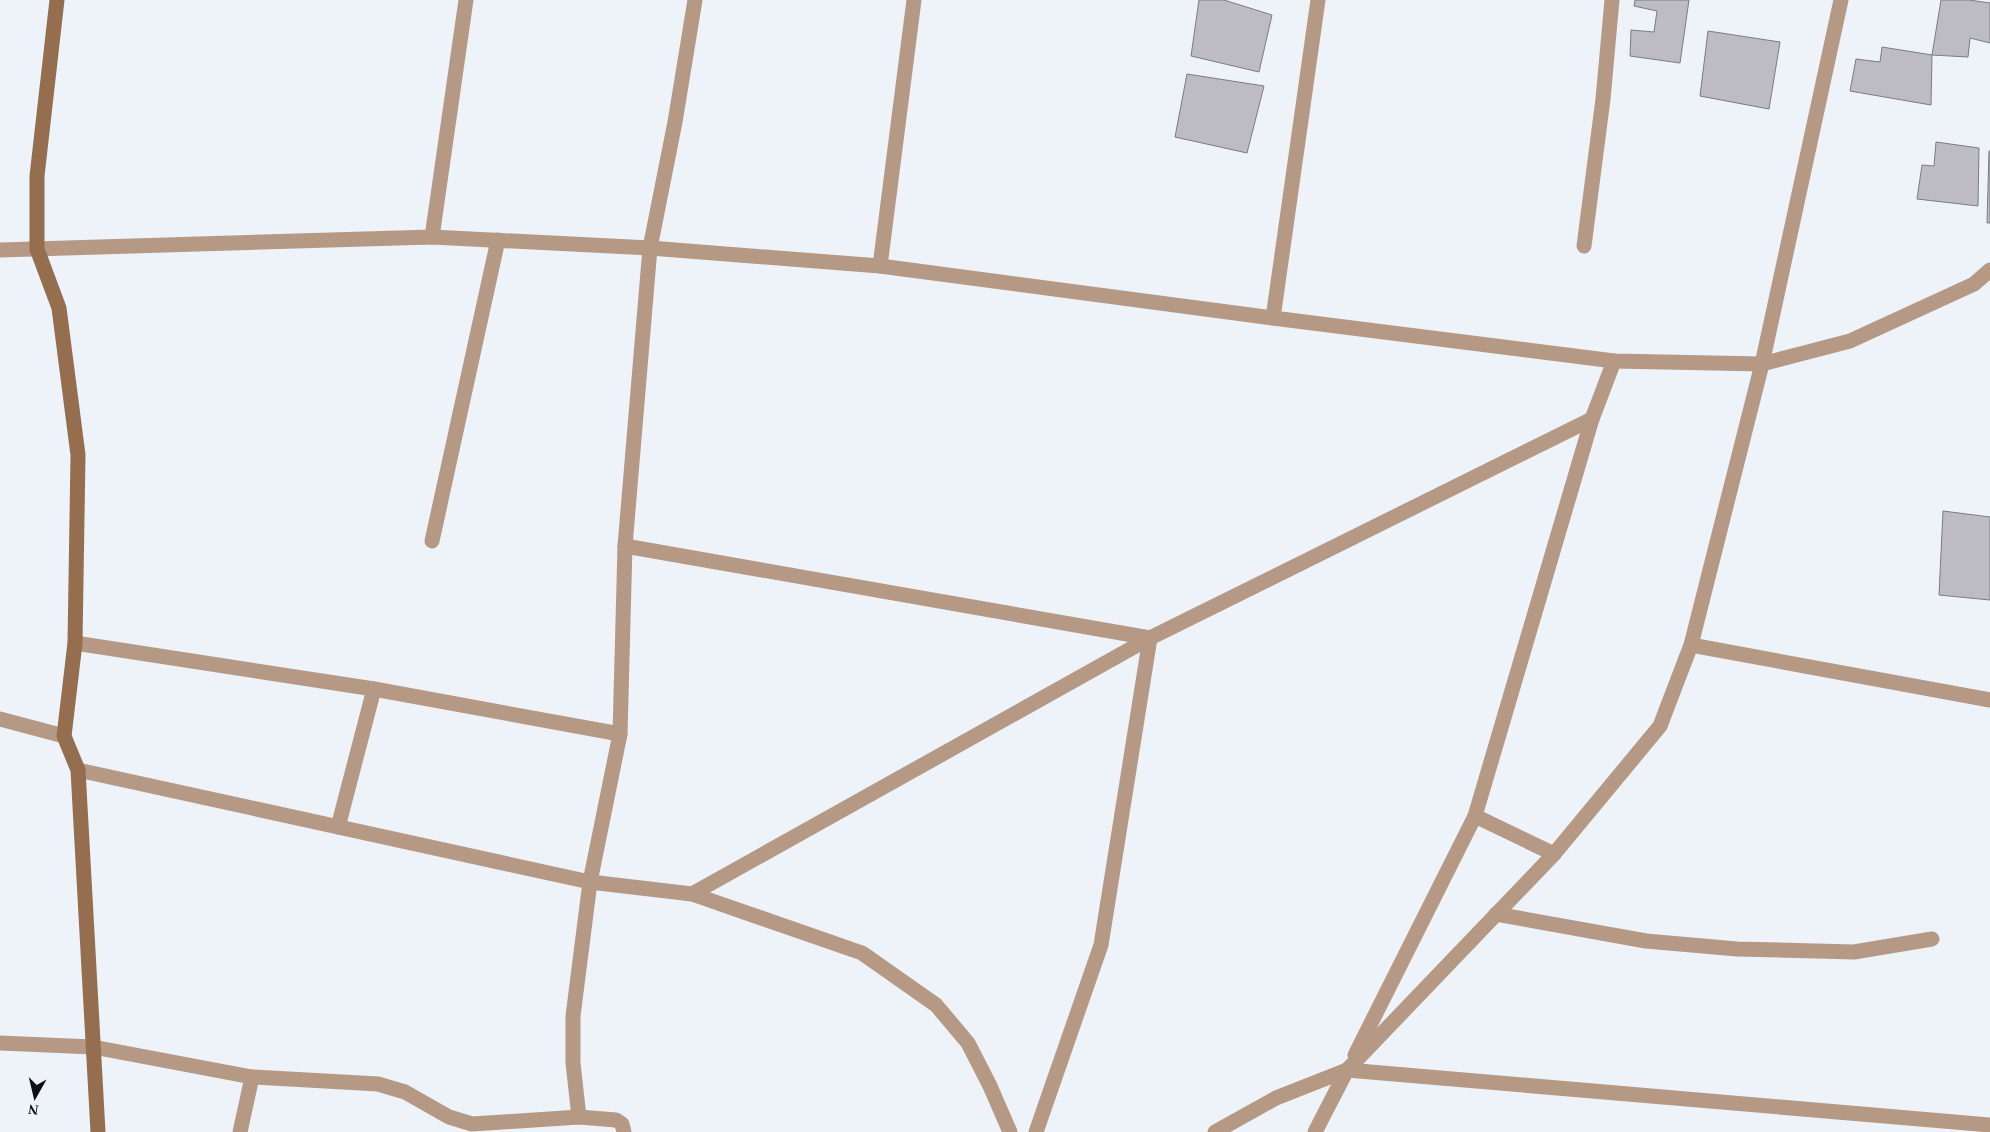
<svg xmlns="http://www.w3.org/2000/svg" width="1990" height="1132" font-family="Georgia,serif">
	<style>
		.building { fill: #bdbcc3; stroke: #7c7b82 }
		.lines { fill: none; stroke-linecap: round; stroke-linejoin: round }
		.street { stroke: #b59985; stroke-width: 15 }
		.secondary { stroke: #956e50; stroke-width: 15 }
	</style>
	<rect width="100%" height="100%" fill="#eef3f9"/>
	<g class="building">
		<polygon points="1199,0 1224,0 1272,15 1259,72 1191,56"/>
		<polygon points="1635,0 1689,0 1680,63 1630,56 1631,30 1654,32 1657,11 1634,6"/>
		<polygon points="1941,0 1969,0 1990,3 1990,43 1970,38 1968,57 1932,55"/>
		<polygon points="1708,31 1780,42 1769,109 1700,96"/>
		<polygon points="1882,47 1932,55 1931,105 1850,91 1856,59 1880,62"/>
		<polygon points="1187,74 1264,86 1247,153 1175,137"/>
		<polygon points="1936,142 1979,148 1978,206 1917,199 1922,165 1934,166"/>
		<polygon points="1989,151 1990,151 1990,223 1987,223"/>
		<polygon points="1943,511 1990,517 1990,600 1939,595"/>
	</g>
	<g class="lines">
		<g class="street">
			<polyline points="432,237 466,0"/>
			<polyline points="1584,246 1603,99 1612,0"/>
			<polyline points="0,250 432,237 650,248 880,266 1273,318 1614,361 1762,364 1850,341 1974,284 1990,270"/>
			<polyline points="880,266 914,0"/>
			<polyline points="1273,318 1318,0"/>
			<polyline points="432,541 498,240"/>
			<polyline points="625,546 1150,638 1101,945 1036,1132"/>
			<polyline points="75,643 374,689 620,734"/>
			<polyline points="1691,645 1990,700"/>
			<polyline points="0,719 64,736"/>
			<polyline points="78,770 590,882 692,894 1150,638 1592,419 1614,361"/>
			<polyline points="1475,816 1554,854"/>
			<polyline points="338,827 374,689"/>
			<polyline points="692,894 862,953 936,1005 968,1043 990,1086 1010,1132"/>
			<polyline points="1496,914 1646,941 1737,949 1854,952 1932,939"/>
			<polyline points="0,1043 93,1047 252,1077 378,1084 405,1092 449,1117 472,1124 579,1117 616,1120 622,1124 624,1132"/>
			<polyline points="1355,1055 1475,816 1592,419"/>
			<polyline points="579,1117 573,1063 573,1016 590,882 620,734 625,546 650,248 675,122 695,0"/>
			<polyline points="240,1132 252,1077"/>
			<polyline points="1215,1132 1276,1098 1347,1070 1554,854 1660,726 1691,645 1762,364 1841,0"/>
			<polyline points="1315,1132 1347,1070 1990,1125"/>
		</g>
		<polyline class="secondary" points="57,0 37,176 37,249 59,308 78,455 75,643 64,736 78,770 98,1132"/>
	</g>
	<g transform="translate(35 1097) rotate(188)" stroke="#eef3f9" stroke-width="4" paint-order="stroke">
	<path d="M0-4L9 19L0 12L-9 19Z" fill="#0d0f11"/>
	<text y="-8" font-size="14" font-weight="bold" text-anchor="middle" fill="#0d0f11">N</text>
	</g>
</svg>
